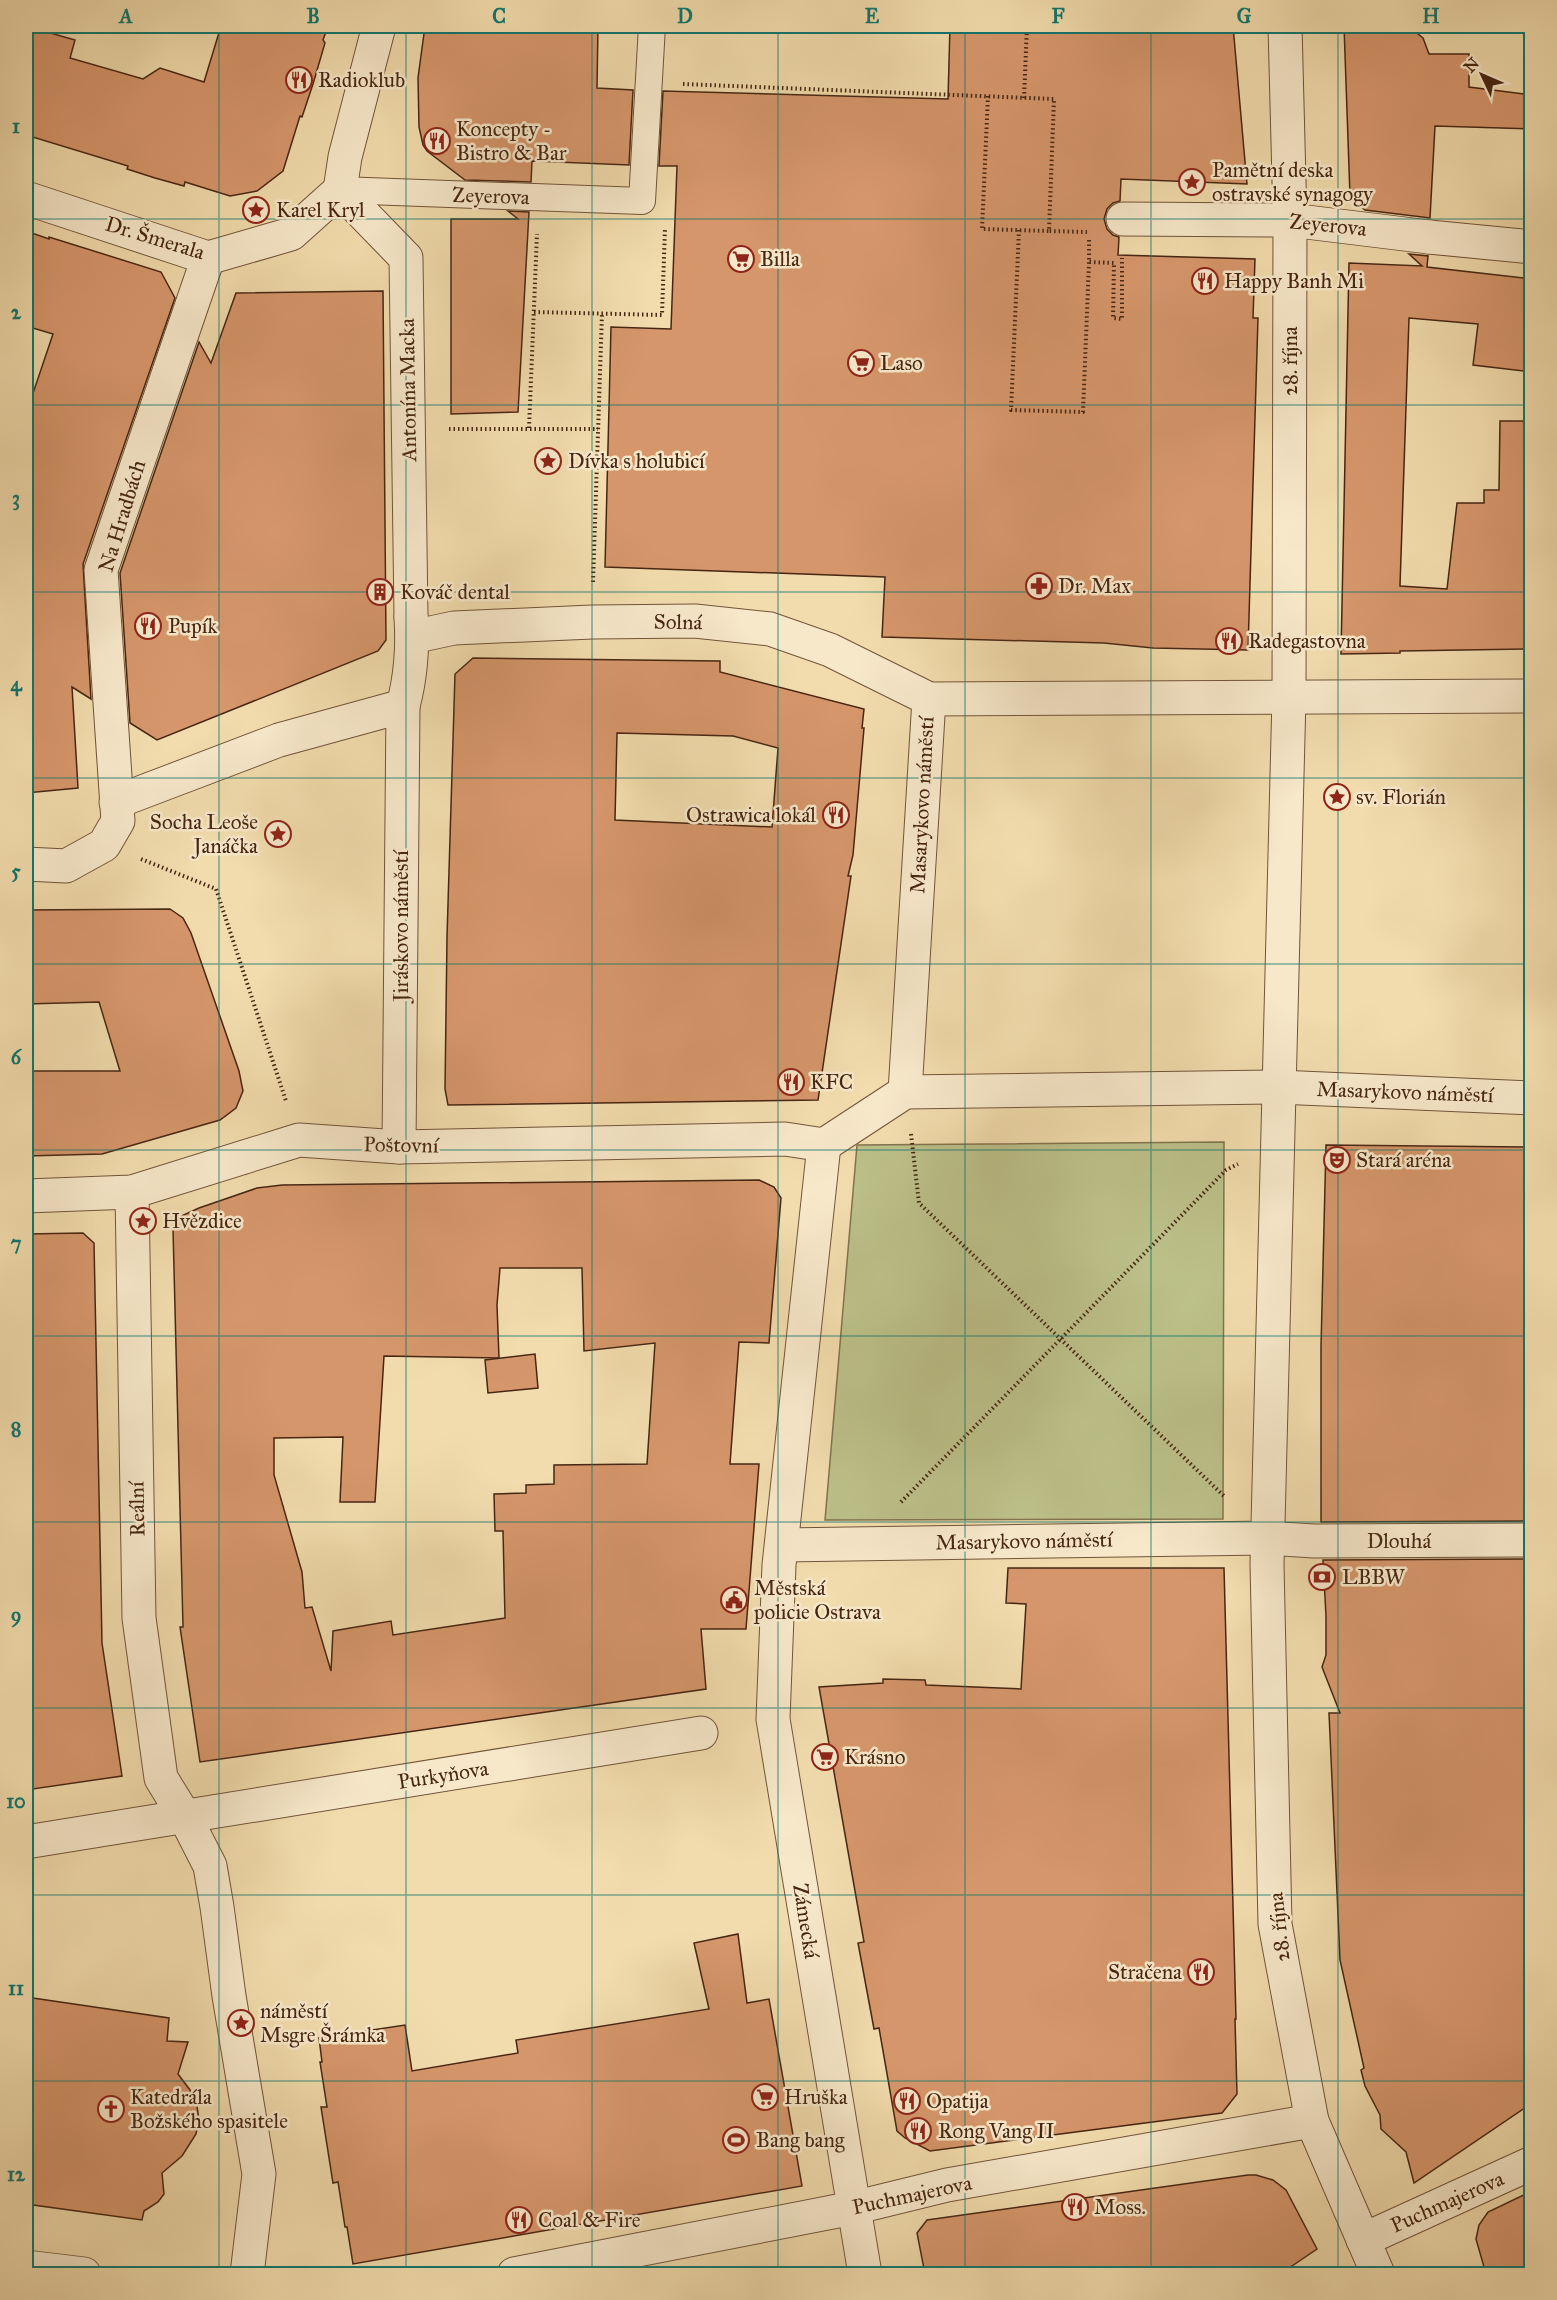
<svg xmlns="http://www.w3.org/2000/svg" width="1557" height="2300" font-family="'IM FELL Great Primer',serif">
	<style>
		.green { fill: #bcc089; stroke: #82734e; stroke-width: 1.5 }
		.building { fill: #d6966b; stroke: #472612; stroke-width: 1.5; fill-rule: evenodd }
		.lines { fill: none; stroke-linecap: round; stroke-linejoin: round }
		.service-casing { stroke: #725439; stroke-width: 28 }
		.pedestrian-casing { stroke: #725439; stroke-width: 35 }
		.minor-casing { stroke: #725439; stroke-width: 35 }
		.path { stroke: #472612; stroke-width: 4; stroke-dasharray: 1.5 3; stroke-linecap: butt }
		.service { stroke: #f7e8ca; stroke-width: 26 }
		.pedestrian { stroke: #f7e8ca; stroke-width: 33 }
		.minor { stroke: #f7e8ca; stroke-width: 33 }
		.grid { fill: none; stroke: #0f766e; stroke-width: 1.5; stroke-opacity: 0.55 }
		.labels { text-anchor: middle; stroke-width: 5; stroke-linejoin: round; paint-order: stroke }
		.poi-label { font-size: 21px; fill: #472612; stroke: #f7e8ca; text-anchor: start }
		.street-label { font-size: 21px; fill: #472612; stroke: #f7e8ca }
		.neatline { fill: none; stroke: #0f766e; stroke-width: 2 }
		.grid-label { font-size: 20px; text-anchor: middle; font-weight: bold; fill: #0f766e }
	</style>
	<rect width="100%" height="100%" fill="#f2dcad"/>
	<filter id="stains"><feTurbulence type="fractalNoise" baseFrequency=".00333" numOctaves="4"/><feColorMatrix values="0 0 0 0 .2 0 0 0 0 .09 0 0 0 0 .02 0 0 0 .5 -.17"/></filter>
	<radialGradient id="worn" r=".72"><stop offset=".6" stop-color="#630" stop-opacity="0"/><stop offset="1" stop-color="#630" stop-opacity=".3"/></radialGradient>
	<polygon class="green" points="1224,1142 1223,1519 825,1520 857,1145"/>
	<g class="building">
		<polygon points="26,26 75,40 70,58 143,79 160,68 204,82 221,26 328,26 323,40 325,43 313,84 302,117 300,116 283,171 257,191 230,196 185,182 184,186 155,178 127,169 128,166 26,135"/>
		<polygon points="425,26 598,26 597,88 633,90 629,165 532,161 531,182 465,180 427,151 423,145 419,127 418,78"/>
		<polygon points="950,26 1233,26 1247,184 1121,179 1120,201 1113,203 1107,209 1104,219 1107,229 1113,235 1119,237 1118,255 1255,259 1253,318 1258,318 1248,650 1153,648 1104,643 882,637 885,577 605,567 611,327 671,329 677,166 659,166 663,91 948,99"/>
		<polygon points="1344,26 1408,26 1423,38 1429,54 1469,54 1469,87 1532,95 1532,129 1435,126 1430,218 1365,210 1350,196"/>
		<polygon points="508,211 529,212 518,412 451,414 451,219 518,219"/>
		<polygon points="26,231 49,239 49,237 161,272 175,298 83,564 91,699 72,687 78,788 26,793 26,414 53,334 26,326"/>
		<polygon points="1409,254 1428,256 1427,267 1532,279 1532,372 1473,365 1478,324 1409,318 1400,586 1447,589 1457,503 1484,503 1484,490 1499,490 1500,421 1532,421 1532,649 1400,651 1400,653 1341,654 1349,263 1422,266"/>
		<polygon points="383,291 386,640 378,651 157,740 130,723 120,573 199,342 211,363 236,293"/>
		<path d="M473 658 720 661V672L864 709 862 728H864L853 855 848 876H851L818 1100 448 1105 445 1089 447 937 455 674ZM617 733 733 736 778 748 772 827 615 820Z"/>
		<polygon points="170,909 183,918 191,933 239,1071 243,1091 236,1108 220,1120 102,1154 26,1156 26,1071 120,1071 99,1002 26,1004 26,910"/>
		<polygon points="1326,1145 1532,1147 1532,1521 1321,1522 1321,1347"/>
		<path d="M759 1180 774 1187 781 1198 769 1343 739 1342 730 1464H759L746 1629H701L706 1689 200 1762 180 1627H183L173 1229 177 1218 199 1208 257 1188 282 1185ZM500 1268H582L584 1351 655 1343 647 1464 554 1465V1484L526 1485V1493L494 1494 495 1531H503L505 1618 393 1635 391 1621 333 1631 331 1671 312 1607 305 1608 302 1572 274 1475V1438L343 1437 340 1502H375L384 1356 499 1358 497 1305Z"/>
		<polygon points="83,1233 94,1243 102,1643 122,1776 26,1790 26,1234"/>
		<polygon points="535,1354 538,1388 488,1393 485,1360"/>
		<polygon points="1532,1559 1532,2103 1414,2183 1406,2152 1381,2129 1380,2115 1365,2086 1361,2070 1364,2068 1340,1960 1329,1713 1340,1713 1322,1667 1326,1655 1326,1616 1323,1560"/>
		<polygon points="1008,1568 1224,1568 1236,2019 1235,2019 1237,2094 1222,2113 930,2151 905,2138 897,2131 879,2028 874,2029 858,1943 864,1942 819,1687 883,1683 883,1679 925,1680 926,1685 1021,1689 1026,1604 1006,1603"/>
		<polygon points="738,1934 747,2003 769,1999 802,2186 353,2264 347,2227 345,2227 338,2182 333,2183 321,2107 327,2107 320,2062 322,2062 319,2038 405,2025 412,2071 518,2053 516,2040 709,2009 694,1943"/>
		<polygon points="26,1997 169,2018 167,2041 188,2042 178,2074 190,2090 197,2106 199,2120 196,2134 182,2156 162,2173 164,2194 158,2202 144,2211 142,2220 26,2204"/>
		<polygon points="1248,2175 1256,2175 1273,2180 1286,2190 1317,2249 1280,2274 925,2274 917,2233 927,2220"/>
		<polygon points="1532,2191 1532,2274 1486,2274 1476,2239 1479,2225 1488,2212"/>
	</g>
	<g class="lines">
		<defs>
			<polyline id="service" points="340,190 642,201 652,26"/>
			<g id="pedestrian">
				<polyline points="1285,26 1290,220 1289,697 1267,1564 1275,1924 1312,2121 1378,2274"/>
				<polyline points="1123,219 1290,220 1429,237"/>
				<polyline points="412,637 454,628 592,622 695,621 770,629 830,650 929,699 1532,696"/>
				<path d="M403 706C411 676 413 648 411 617"/>
				<polyline points="116,802 279,740 403,706 399,1147"/>
				<polyline points="905,1092 929,699"/>
				<polyline points="824,1145 779,1565 773,1719 865,2274"/>
				<polyline points="26,1196 132,1192 299,1140 399,1147 785,1139 824,1145 905,1092 1278,1087 1532,1098"/>
				<polyline points="782,1545 1267,1538 1314,1541 1532,1540"/>
				<polyline points="1363,2240 1532,2163"/>
				<polyline points="514,2274 853,2208 947,2185 1312,2121"/>
			</g>
			<g id="minor">
				<polyline points="340,190 406,258 411,617"/>
				<polyline points="340,190 345,157 379,26"/>
				<polyline points="26,198 208,258 291,234 340,190"/>
				<polyline points="1429,237 1532,247"/>
				<polyline points="26,864 66,866 104,845 118,821 101,570 208,258"/>
				<polyline points="132,1192 139,1618 161,1778 185,1817 210,1866 217,1907 229,1996 259,2174 247,2274"/>
				<polyline points="26,1842 701,1733"/>
				<polyline points="26,2267 84,2274"/>
			</g>
		</defs>
		<use href="#service" class="service-casing"/>
		<use href="#pedestrian" class="pedestrian-casing"/>
		<use href="#minor" class="minor-casing"/>
		<g class="path">
			<polyline points="683,84 1054,99 1049,231 1087,232"/>
			<polyline points="988,96 982,229 1049,231"/>
			<polyline points="1024,98 1027,26"/>
			<polyline points="1019,230 1011,410 1083,412 1089,262"/>
			<polyline points="1089,240 1089,262 1114,263 1113,318 1122,319 1122,258"/>
			<polyline points="534,312 662,315 665,228"/>
			<polyline points="529,428 537,234"/>
			<polyline points="449,429 598,429"/>
			<polyline points="593,582 602,313"/>
			<polyline points="141,859 216,889 286,1101"/>
			<polyline points="911,1134 919,1203 1225,1497"/>
			<polyline points="901,1502 1226,1170 1238,1164"/>
		</g>
		<use href="#service" class="service"/>
		<use href="#pedestrian" class="pedestrian"/>
		<use href="#minor" class="minor"/>
	</g>
	<path class="grid" d="M219 26V2274M406 26V2274M592 26V2274M778 26V2274M965 26V2274M1151 26V2274M1338 26V2274M26 219H1532M26 405H1532M26 592H1532M26 778H1532M26 964H1532M26 1150H1532M26 1336H1532M26 1522H1532M26 1708H1532M26 1895H1532M26 2081H1532"/>
	<defs>
		<symbol id="restaurant-ring" viewBox="-11 -11 22 22"><circle r="9.5" fill="#f7e8ca" stroke="#8f2418" stroke-width="1.5"/><path d="M-5-6h1v4h1v-4h1v4h1v-4h1v5L-1.5 .5V6h-2V.5L-5-1ZM5-6V6H3V1.5H1.5Q1.5-4 5-6Z" fill="#8f2418"/></symbol>
		<symbol id="sight-ring" viewBox="-11 -11 22 22"><circle r="9.5" fill="#f7e8ca" stroke="#8f2418" stroke-width="1.5"/><path d="M0-6L1.8-2.2L6-1.7L2.9 1.2L3.7 5.4L0 3.3L-3.7 5.4L-2.9 1.2L-6-1.7L-1.8-2.2Z" fill="#8f2418"/></symbol>
		<symbol id="supermarket-ring" viewBox="-11 -11 22 22"><circle r="9.5" fill="#f7e8ca" stroke="#8f2418" stroke-width="1.5"/><path d="M-6-5.5h2.5l.6 2H6L4.5 2H-2.5L-4.4-4H-6ZM-1.5 3.2a1.3 1.3 0 1 0 .1 0ZM3 3.2a1.3 1.3 0 1 0 .1 0Z" fill="#8f2418"/></symbol>
		<symbol id="pharmacy-ring" viewBox="-11 -11 22 22"><circle r="9.5" fill="#f7e8ca" stroke="#8f2418" stroke-width="1.5"/><path d="M-2-6h4v4h4v4h-4v4h-4v-4h-4v-4h4Z" fill="#8f2418"/></symbol>
		<symbol id="building-ring" viewBox="-11 -11 22 22"><circle r="9.5" fill="#f7e8ca" stroke="#8f2418" stroke-width="1.5"/><path d="M-4-6H4V6H1V3H-1V6H-4ZM-2.5-4.3h1.7v1.8h-1.7ZM.8-4.3h1.7v1.8H.8ZM-2.5-1h1.7V.8h-1.7ZM.8-1h1.7V.8H.8Z" fill="#8f2418"/></symbol>
		<symbol id="theatre-ring" viewBox="-11 -11 22 22"><circle r="9.5" fill="#f7e8ca" stroke="#8f2418" stroke-width="1.5"/><path d="M-5-5.5Q0-4 5-5.5V0Q5 5 0 6Q-5 5-5 0ZM-3.3-2.5H-1v1.5H-3.3ZM1-2.5H3.3v1.5H1ZM-2.8 1Q0 5.5 2.8 1Z" fill="#8f2418"/></symbol>
		<symbol id="bank-ring" viewBox="-11 -11 22 22"><circle r="9.5" fill="#f7e8ca" stroke="#8f2418" stroke-width="1.5"/><path d="M-6-4H6V4H-6ZM0-2.3a2.3 2.3 0 1 0 0 4.6a2.3 2.3 0 1 0 0-4.6Z" fill="#8f2418"/></symbol>
		<symbol id="civic-ring" viewBox="-11 -11 22 22"><circle r="9.5" fill="#f7e8ca" stroke="#8f2418" stroke-width="1.5"/><path d="M-.6-6.5H3V-4.5H.6V-3L4-1V1h2V6H-6V1h2V-1L-.6-3ZM-1.2 2.5V6h2.4V2.5Z" fill="#8f2418"/></symbol>
		<symbol id="church-ring" viewBox="-11 -11 22 22"><circle r="9.5" fill="#f7e8ca" stroke="#8f2418" stroke-width="1.5"/><path d="M-1.2-6h2.4v3.5h3.3v2.4h-3.3V6h-2.4V-.1h-3.3v-2.4h3.3Z" fill="#8f2418"/></symbol>
		<symbol id="stadium-ring" viewBox="-11 -11 22 22"><circle r="9.5" fill="#f7e8ca" stroke="#8f2418" stroke-width="1.5"/><path d="M0-5a6.5 5 0 1 0 0 10a6.5 5 0 1 0 0-10ZM-3.5-1.8h7v3.6h-7Z" fill="#8f2418"/></symbol>
	</defs>
	<g fill-rule="evenodd">
		<use href="#restaurant-ring" x="284" y="65" width="30" height="30"/>
		<use href="#restaurant-ring" x="422" y="126" width="30" height="30"/>
		<use href="#sight-ring" x="1177" y="167" width="30" height="30"/>
		<use href="#sight-ring" x="241" y="195" width="30" height="30"/>
		<use href="#supermarket-ring" x="726" y="244" width="30" height="30"/>
		<use href="#restaurant-ring" x="1190" y="266" width="30" height="30"/>
		<use href="#supermarket-ring" x="846" y="348" width="30" height="30"/>
		<use href="#sight-ring" x="533" y="446" width="30" height="30"/>
		<use href="#pharmacy-ring" x="1024" y="571" width="30" height="30"/>
		<use href="#building-ring" x="365" y="577" width="30" height="30"/>
		<use href="#restaurant-ring" x="133" y="611" width="30" height="30"/>
		<use href="#restaurant-ring" x="1214" y="626" width="30" height="30"/>
		<use href="#sight-ring" x="1322" y="782" width="30" height="30"/>
		<use href="#restaurant-ring" x="821" y="800" width="30" height="30"/>
		<use href="#sight-ring" x="263" y="819" width="30" height="30"/>
		<use href="#restaurant-ring" x="776" y="1067" width="30" height="30"/>
		<use href="#theatre-ring" x="1322" y="1145" width="30" height="30"/>
		<use href="#sight-ring" x="128" y="1206" width="30" height="30"/>
		<use href="#bank-ring" x="1307" y="1562" width="30" height="30"/>
		<use href="#civic-ring" x="719" y="1585" width="30" height="30"/>
		<use href="#supermarket-ring" x="810" y="1742" width="30" height="30"/>
		<use href="#restaurant-ring" x="1186" y="1957" width="30" height="30"/>
		<use href="#sight-ring" x="226" y="2008" width="30" height="30"/>
		<use href="#supermarket-ring" x="750" y="2082" width="30" height="30"/>
		<use href="#restaurant-ring" x="892" y="2086" width="30" height="30"/>
		<use href="#church-ring" x="96" y="2094" width="30" height="30"/>
		<use href="#restaurant-ring" x="903" y="2116" width="30" height="30"/>
		<use href="#stadium-ring" x="721" y="2125" width="30" height="30"/>
		<use href="#restaurant-ring" x="1060" y="2192" width="30" height="30"/>
		<use href="#restaurant-ring" x="504" y="2205" width="30" height="30"/>
	</g>
	<g class="labels">
		<g class="poi-label">
			<text x="318" y="87">Radioklub</text>
			<text x="456" y="136">Koncepty -<tspan x="456" dy="24">Bistro &amp; Bar</tspan></text>
			<text x="1212" y="177">Pamětní deska<tspan x="1212" dy="24">ostravské synagogy</tspan></text>
			<text x="276" y="217">Karel Kryl</text>
			<text x="760" y="266">Billa</text>
			<text x="1224" y="288">Happy Banh Mi</text>
			<text x="880" y="370">Laso</text>
			<text x="568" y="468">Dívka s holubicí</text>
			<text x="1058" y="593">Dr. Max</text>
			<text x="400" y="599">Kováč dental</text>
			<text x="168" y="633">Pupík</text>
			<text x="1248" y="648">Radegastovna</text>
			<text x="1356" y="804">sv. Florián</text>
			<text x="816" y="822" text-anchor="end">Ostrawica lokál</text>
			<text x="258" y="829" text-anchor="end">Socha Leoše<tspan x="258" dy="24">Janáčka</tspan></text>
			<text x="810" y="1089">KFC</text>
			<text x="1356" y="1167">Stará aréna</text>
			<text x="162" y="1228">Hvězdice</text>
			<text x="1342" y="1584">LBBW</text>
			<text x="754" y="1595">Městská<tspan x="754" dy="24">policie Ostrava</tspan></text>
			<text x="844" y="1764">Krásno</text>
			<text x="1182" y="1979" text-anchor="end">Stračena</text>
			<text x="260" y="2018">náměstí<tspan x="260" dy="24">Msgre Šrámka</tspan></text>
			<text x="130" y="2104">Katedrála<tspan x="130" dy="24">Božského spasitele</tspan></text>
			<text x="784" y="2104">Hruška</text>
			<text x="926" y="2108">Opatija</text>
			<text x="938" y="2138">Rong Vang II</text>
			<text x="756" y="2147">Bang bang</text>
			<text x="1094" y="2214">Moss.</text>
			<text x="538" y="2227">Coal &amp; Fire</text>
		</g>
		<g class="street-label">
			<text transform="translate(491 196) rotate(2)" y="7">Zeyerova</text>
			<text transform="translate(1328 225) rotate(6)" y="7">Zeyerova</text>
			<text transform="translate(155 238) rotate(17)" y="7">Dr. Šmerala</text>
			<text transform="translate(1290 361) rotate(-90)" y="7">28. října</text>
			<text transform="translate(408 390) rotate(-91)" y="7">Antonína Macka</text>
			<text transform="translate(122 516) rotate(-73)" y="7">Na Hradbách</text>
			<text transform="translate(678 622) rotate(1)" y="7">Solná</text>
			<text transform="translate(922 805) rotate(-87)" y="7">Masarykovo náměstí</text>
			<text transform="translate(401 926) rotate(-90)" y="7">Jiráskovo náměstí</text>
			<text transform="translate(1405 1092) rotate(2)" y="7">Masarykovo náměstí</text>
			<text transform="translate(401 1145) rotate(1)" y="7">Poštovní</text>
			<text transform="translate(137 1509) rotate(-91)" y="7">Reální</text>
			<text transform="translate(1024 1541) rotate(-1)" y="7">Masarykovo náměstí</text>
			<text x="1399" y="1548">Dlouhá</text>
			<text transform="translate(443 1775) rotate(-9)" y="7">Purkyňova</text>
			<text transform="translate(806 1921) rotate(81)" y="7">Zámecká</text>
			<text transform="translate(1279 1927) rotate(-96)" y="7">28. října</text>
			<text transform="translate(912 2195) rotate(-12)" y="7">Puchmajerova</text>
			<text transform="translate(1447 2202) rotate(-24)" y="7">Puchmajerova</text>
		</g>
	</g>
	<rect width="1557" height="2300" fill="none" stroke="#f2dcad" stroke-width="66"/>
	<g transform="translate(1482 75) rotate(314)" stroke="#f7e8ca" stroke-width="4.5" paint-order="stroke">
	<path d="M0-4.5L10 22L0 15L-10 22Z" fill="#472612"/>
	<text y="-9" font-size="16" font-weight="bold" text-anchor="middle" fill="#472612">N</text>
	</g>
	<rect x="33" y="33" width="1491" height="2234" class="neatline"/>
	<g class="grid-label">
		<text x="126" y="23">A</text>
		<text x="313" y="23">B</text>
		<text x="499" y="23">C</text>
		<text x="685" y="23">D</text>
		<text x="872" y="23">E</text>
		<text x="1058" y="23">F</text>
		<text x="1244" y="23">G</text>
		<text x="1431" y="23">H</text>
		<text x="16" y="133">1</text>
		<text x="16" y="319">2</text>
		<text x="16" y="505">3</text>
		<text x="16" y="691">4</text>
		<text x="16" y="878">5</text>
		<text x="16" y="1064">6</text>
		<text x="16" y="1250">7</text>
		<text x="16" y="1436">8</text>
		<text x="16" y="1622">9</text>
		<text x="16" y="1808">10</text>
		<text x="16" y="1995">11</text>
		<text x="16" y="2181">12</text>
	</g>
	<rect width="100%" height="100%" filter="url(#stains)"/>
	<rect width="100%" height="100%" fill="url(#worn)"/>
</svg>
